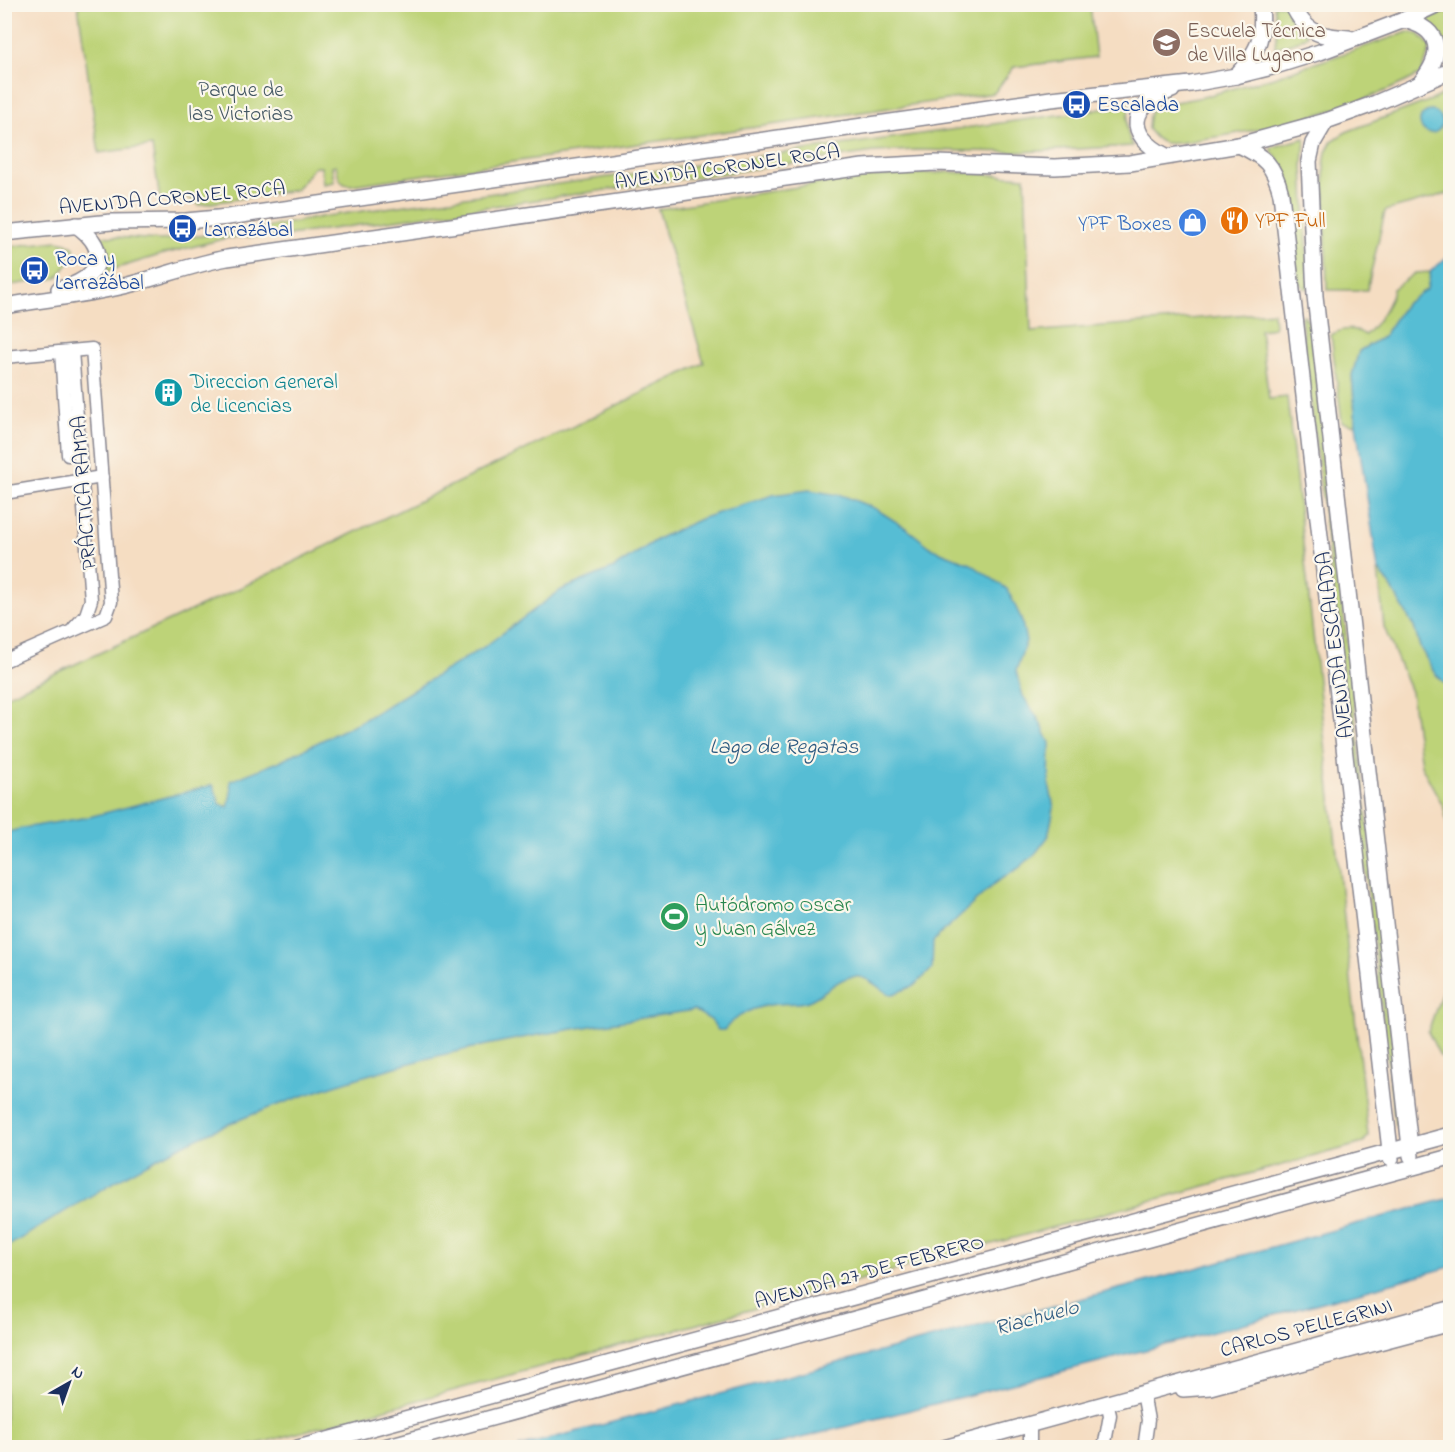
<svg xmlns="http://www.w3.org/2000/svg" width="1455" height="1452" font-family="'Indie Flower',sans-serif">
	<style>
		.green { fill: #bdd378; stroke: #6c816b; stroke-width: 1.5 }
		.water { fill: #56bdd4; stroke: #387699; stroke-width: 1.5 }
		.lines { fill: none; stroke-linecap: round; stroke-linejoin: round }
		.minor-casing { stroke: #888690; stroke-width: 15 }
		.major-casing { stroke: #888690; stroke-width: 18 }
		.minor { stroke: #fff; stroke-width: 12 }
		.major { stroke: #fff; stroke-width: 15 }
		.labels { text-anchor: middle; stroke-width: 4.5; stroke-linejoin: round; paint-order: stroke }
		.education-label { font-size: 21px; fill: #785e54; stroke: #fbf7ec; text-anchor: start }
		.park-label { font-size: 21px; fill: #445864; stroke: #fbf7ec }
		.transit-label { font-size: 21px; fill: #164399; stroke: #fbf7ec; text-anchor: start }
		.street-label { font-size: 21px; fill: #1b2f5e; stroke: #fbf7ec }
		.food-label { font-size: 21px; fill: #c56008; stroke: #fbf7ec; text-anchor: start }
		.shop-label { font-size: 21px; fill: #366cbe; stroke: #fbf7ec; text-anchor: end }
		.culture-label { font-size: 21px; fill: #0d838f; stroke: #fbf7ec; text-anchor: start }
		.leisure-label { font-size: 21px; fill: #27864d; stroke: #fbf7ec; text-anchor: start }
		.water-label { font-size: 22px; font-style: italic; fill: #2d5a81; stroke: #fbf7ec }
	</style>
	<rect width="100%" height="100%" fill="#fbf7ec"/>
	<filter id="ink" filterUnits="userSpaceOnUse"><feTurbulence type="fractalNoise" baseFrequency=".0167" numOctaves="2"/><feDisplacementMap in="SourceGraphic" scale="12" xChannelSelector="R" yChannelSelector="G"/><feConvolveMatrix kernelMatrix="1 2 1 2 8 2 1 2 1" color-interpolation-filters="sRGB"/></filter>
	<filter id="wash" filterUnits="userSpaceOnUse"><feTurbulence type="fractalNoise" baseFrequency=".008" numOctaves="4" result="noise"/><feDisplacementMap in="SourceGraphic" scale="24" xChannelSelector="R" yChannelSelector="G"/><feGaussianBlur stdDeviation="1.35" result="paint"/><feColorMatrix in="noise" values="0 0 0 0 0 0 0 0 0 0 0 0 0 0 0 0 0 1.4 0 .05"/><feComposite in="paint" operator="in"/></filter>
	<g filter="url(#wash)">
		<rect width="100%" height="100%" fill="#f5ddc2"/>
		<g class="green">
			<path d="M78 5H1090L1096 57 1014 67 994 93 352 185C339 186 338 176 336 165L332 166 334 182 323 184 321 167H314L296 190 199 205 187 196 160 200 152 146 99 153Z"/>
			<polygon points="1274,5 1287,5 1288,14 1307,35 1298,41 1275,48 1277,30"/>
			<polygon points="1450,10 1450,58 1446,60 1441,41 1426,22 1430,18"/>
			<path d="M1408 32 1419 34 1431 47 1421 74C1358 108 1272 129 1202 139 1191 141 1176 145 1165 143 1157 141 1153 135 1148 129L1149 116 1152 110 1159 105 1203 97 1274 77Z"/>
			<polygon points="1450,90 1450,193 1385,211 1367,290 1327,290 1324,166 1326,152 1332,141 1346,132 1434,99"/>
			<path d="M1131 105C1125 120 1125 131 1133 146L1021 152 916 150 874 152 289 235 227 238 160 255 104 272 108 259 101 236 160 240 246 231 327 216Z"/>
			<polygon points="1305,138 1303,166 1309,287 1306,289 1298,282 1288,183 1285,171 1270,148"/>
			<polygon points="951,172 1025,177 1031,332 1273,312 1274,328 1260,330 1269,399 1287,397 1368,1136 1363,1143 246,1447 5,1447 4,697 240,588 704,363 658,209 861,177"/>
			<polygon points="57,241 67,243 74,248 74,256 57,278 5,286 5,247"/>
			<path d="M1431 272 1428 289 1405 304 1383 337 1359 351 1352 376 1356 425 1342 422 1331 335C1343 328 1353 327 1365 335 1377 324 1390 305 1393 289L1415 273Z"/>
			<polygon points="1304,315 1311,326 1402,1127 1399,1130 1395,1124 1301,317"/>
			<polygon points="1378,569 1390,585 1414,627 1420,647 1434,672 1450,689 1450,839 1444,808 1421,765 1411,692 1384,627"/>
			<polygon points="1450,983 1450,1059 1440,1056 1428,1032 1444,986"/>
		</g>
		<g class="water">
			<circle cx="1431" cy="122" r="11"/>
			<polygon points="1450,255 1450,689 1434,672 1420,647 1414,627 1390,585 1378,569 1356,425 1352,375 1359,351 1383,337 1405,304 1427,289 1431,271"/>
			<path d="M809 490 844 496 876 509 906 528 933 549 971 564 1007 589 1021 618 1026 641 1016 671 1023 696 1039 720 1050 743 1049 784 1054 808 1048 837 1035 854 1019 868 996 882 933 941 932 969 915 985 891 995C878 989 866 973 850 977 834 980 821 998 805 1002 796 1004 786 1003 777 1004 757 1006 737 1014 724 1030H718L711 1020 694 1010C630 1020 565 1029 501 1042 410 1060 317 1088 231 1123 151 1156 78 1204 5 1248V833L23 828 89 817 213 785 220 804 228 807 231 793 230 781 278 762 365 719 484 647 561 590 614 568 661 537 703 518 773 495Z"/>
			<polygon points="1450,1198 1450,1267 1177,1342 766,1447 518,1447 1160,1278"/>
		</g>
	</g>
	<g filter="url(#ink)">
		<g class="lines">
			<defs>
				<g id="minor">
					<polyline points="72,351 91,600 86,615 74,628"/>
					<polyline points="61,352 68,455"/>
					<polyline points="4,357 92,349 111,602 106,616 4,661"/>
					<polyline points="4,493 102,477"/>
					<polyline points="1143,1393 1148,1420 1144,1448"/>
					<polyline points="1030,1424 1030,1448"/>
					<polyline points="1104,1448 1110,1415 1107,1402"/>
				</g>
				<g id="major">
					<path d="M1292 4C1306 34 1319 36 1349 38"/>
					<path d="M1404 20C1442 29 1444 54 1421 82"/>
					<path d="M1236 76C1259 50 1264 39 1261 4"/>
					<polyline points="1326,121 1313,143 1309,161 1315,296 1411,1156"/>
					<path d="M1239 145C1265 157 1274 165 1281 194L1391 1159"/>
					<path d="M1166 156C1124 134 1129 105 1172 90"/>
					<polyline points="4,233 111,222 186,221 228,217 1051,99 1191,84 1236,76 1272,67 1320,52 1404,20 1438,4"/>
					<path d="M59 289C100 280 113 251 76 225"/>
					<path d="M4 306C46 299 87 295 128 285 161 277 193 264 227 258L863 167 935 163 1055 167 1130 163 1239 145 1326 121 1376 103 1450 71"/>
					<polyline points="1183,1389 1210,1387 1450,1323"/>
					<polyline points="298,1448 1450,1135"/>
					<polyline points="381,1448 1450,1157"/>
					<polyline points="944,1448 1450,1309"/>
				</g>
			</defs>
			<use href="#minor" class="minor-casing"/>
			<use href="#major" class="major-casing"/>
			<use href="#minor" class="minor"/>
			<use href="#major" class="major"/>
		</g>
	</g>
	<defs>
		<symbol id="school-disc" viewBox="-11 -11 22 22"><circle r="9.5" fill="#8d6e63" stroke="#fbf7ec"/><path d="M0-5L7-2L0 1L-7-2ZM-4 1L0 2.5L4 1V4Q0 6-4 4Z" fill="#fff"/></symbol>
		<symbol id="bus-disc" viewBox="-11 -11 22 22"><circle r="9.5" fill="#1a4fb4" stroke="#fbf7ec"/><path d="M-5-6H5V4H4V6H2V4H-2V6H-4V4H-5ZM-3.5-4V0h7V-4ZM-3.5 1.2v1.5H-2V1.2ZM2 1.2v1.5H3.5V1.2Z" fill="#fff"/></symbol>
		<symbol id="restaurant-disc" viewBox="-11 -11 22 22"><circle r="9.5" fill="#e8710a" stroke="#fbf7ec"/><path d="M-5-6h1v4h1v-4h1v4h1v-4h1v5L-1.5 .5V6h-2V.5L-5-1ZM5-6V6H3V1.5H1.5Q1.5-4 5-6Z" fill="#fff"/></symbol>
		<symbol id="shop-disc" viewBox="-11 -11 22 22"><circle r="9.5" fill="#3f7fe0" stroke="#fbf7ec"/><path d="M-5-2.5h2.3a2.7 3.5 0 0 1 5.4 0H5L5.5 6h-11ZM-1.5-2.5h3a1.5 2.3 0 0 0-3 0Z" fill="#fff"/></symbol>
		<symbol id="building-disc" viewBox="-11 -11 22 22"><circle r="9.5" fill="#0f9aa8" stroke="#fbf7ec"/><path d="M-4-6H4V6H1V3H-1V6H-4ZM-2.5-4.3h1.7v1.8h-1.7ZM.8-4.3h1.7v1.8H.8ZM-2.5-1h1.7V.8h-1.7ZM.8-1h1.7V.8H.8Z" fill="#fff"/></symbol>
		<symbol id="stadium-disc" viewBox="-11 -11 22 22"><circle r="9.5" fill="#2e9e5b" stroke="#fbf7ec"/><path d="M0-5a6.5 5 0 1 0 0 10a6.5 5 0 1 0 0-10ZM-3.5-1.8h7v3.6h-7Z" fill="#fff"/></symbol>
	</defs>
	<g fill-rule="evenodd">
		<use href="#school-disc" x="1150" y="26" width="33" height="33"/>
		<use href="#bus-disc" x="1060" y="88" width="33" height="33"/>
		<use href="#restaurant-disc" x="1218" y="204" width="33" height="33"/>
		<use href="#shop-disc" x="1176" y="206" width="33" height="33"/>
		<use href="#bus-disc" x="166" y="212" width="33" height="33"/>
		<use href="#bus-disc" x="18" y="254" width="33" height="33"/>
		<use href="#building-disc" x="152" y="376" width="33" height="33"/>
		<use href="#stadium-disc" x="658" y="900" width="33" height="33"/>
	</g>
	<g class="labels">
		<g class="education-label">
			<text x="1187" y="37">Escuela Técnica<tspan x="1187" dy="24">de Villa Lugano</tspan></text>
		</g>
		<g class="park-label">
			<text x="241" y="96">Parque de<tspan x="241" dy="24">las Victorias</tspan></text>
		</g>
		<g class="transit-label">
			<text x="1097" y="111">Escalada</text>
			<text x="204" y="236">Larrazábal</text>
			<text x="55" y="265">Roca y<tspan x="55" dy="24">Larrazábal</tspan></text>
		</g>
		<g class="street-label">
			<text transform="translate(727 166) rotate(-8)" y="7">AVENIDA CORONEL ROCA</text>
			<text transform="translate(172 197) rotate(-5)" y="7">AVENIDA CORONEL ROCA</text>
			<text transform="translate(83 493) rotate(-94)" y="7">PRÁCTICA RAMPA</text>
			<text transform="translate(1334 645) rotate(-97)" y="7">AVENIDA ESCALADA</text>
			<text transform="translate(869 1271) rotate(-15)" y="7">AVENIDA 27 DE FEBRERO</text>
			<text transform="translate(1306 1327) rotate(-15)" y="7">CARLOS PELLEGRINI</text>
		</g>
		<g class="food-label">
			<text x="1255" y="227">YPF Full</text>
		</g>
		<g class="shop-label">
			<text x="1172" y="230">YPF Boxes</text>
		</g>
		<g class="culture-label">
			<text x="190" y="388">Direccion General<tspan x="190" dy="24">de Licencias</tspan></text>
		</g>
		<g class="leisure-label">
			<text x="695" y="911">Autódromo Oscar<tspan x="695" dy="24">y Juan Gálvez</tspan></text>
		</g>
		<g class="water-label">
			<text x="784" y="753">Lago de Regatas</text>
			<text transform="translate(1036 1316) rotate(-15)" y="8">Riachuelo</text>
		</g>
	</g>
	<rect width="1455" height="1452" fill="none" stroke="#fbf7ec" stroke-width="24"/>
	<g transform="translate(69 1383) rotate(40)" stroke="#fbf7ec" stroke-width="4.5" paint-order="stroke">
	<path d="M0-4.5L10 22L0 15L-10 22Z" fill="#1b2f5e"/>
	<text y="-9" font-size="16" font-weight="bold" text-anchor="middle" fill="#1b2f5e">N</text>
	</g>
</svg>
